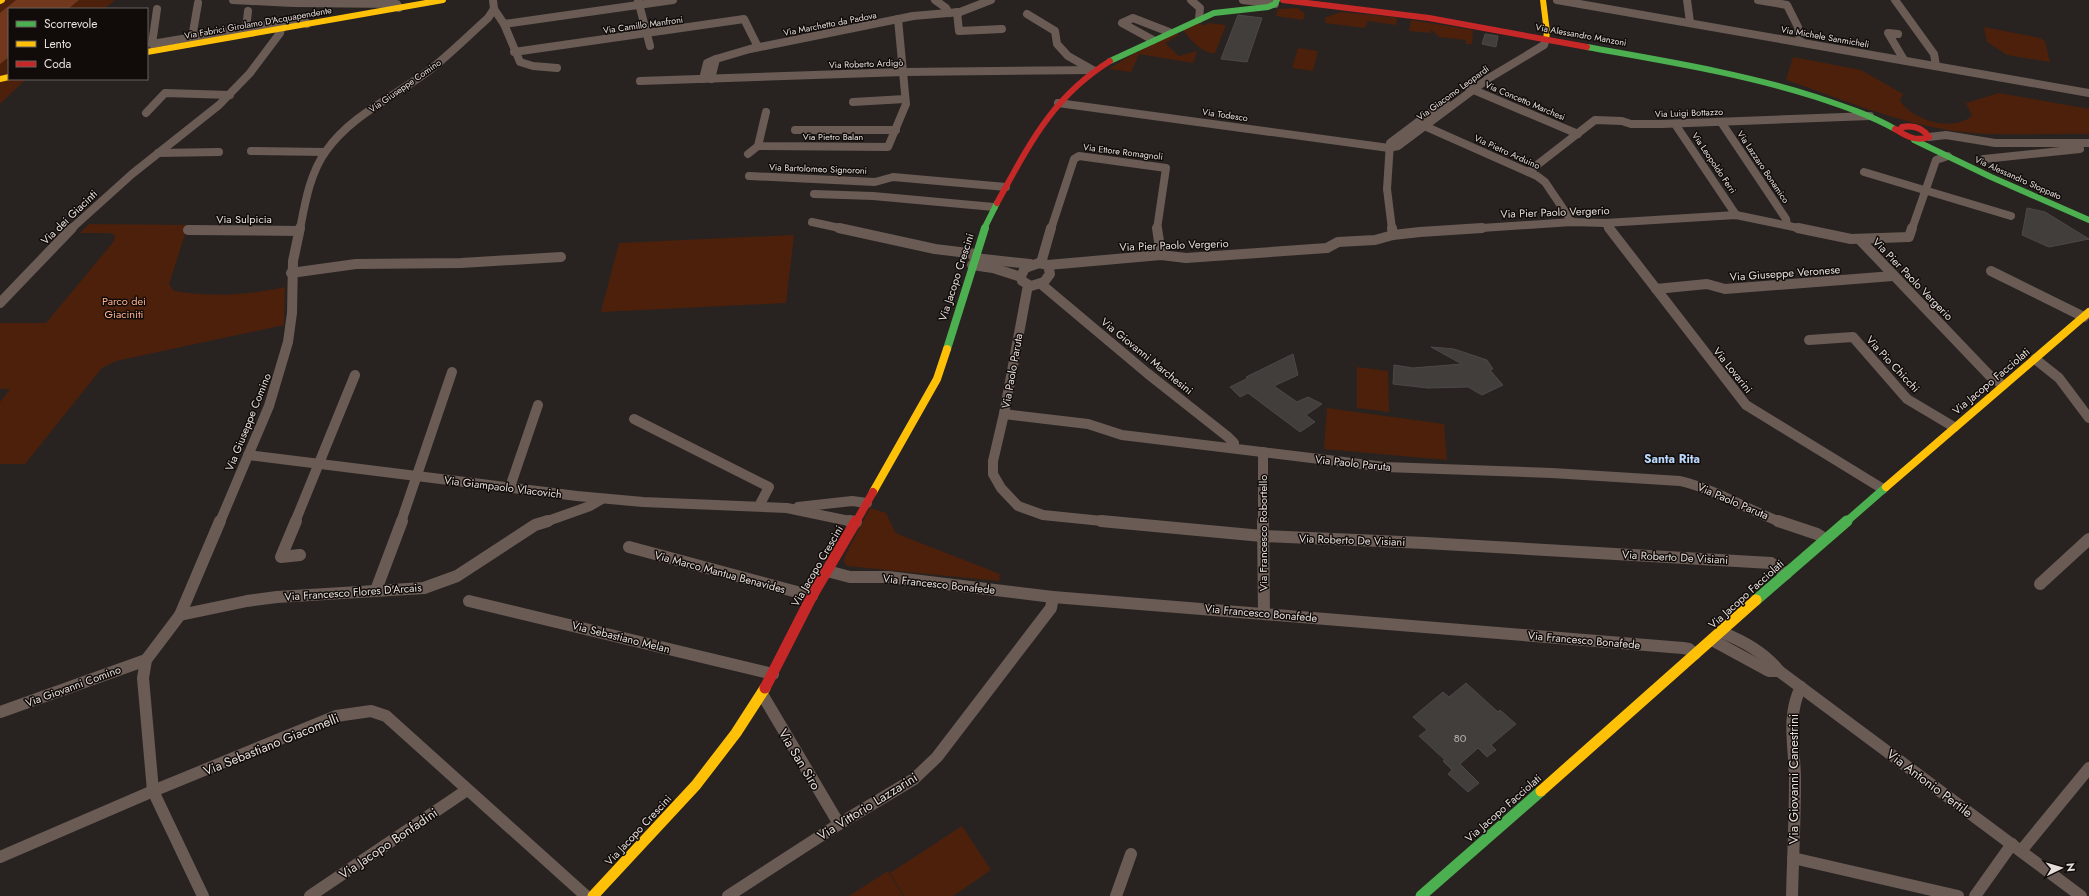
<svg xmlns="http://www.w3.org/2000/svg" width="2089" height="896" font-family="Jost,sans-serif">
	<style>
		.green { fill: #4c200b }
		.water { fill: #71381d }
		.building { fill: #423e3c; stroke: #4d4847 }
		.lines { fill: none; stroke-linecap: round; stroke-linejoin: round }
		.street-far2 { stroke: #6a5b55; stroke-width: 8 }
		.street-far1 { stroke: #6a5b55; stroke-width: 10 }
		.street { stroke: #6a5b55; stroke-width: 12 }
		.fast-far2 { stroke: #4caf50; stroke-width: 6 }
		.fast-far1 { stroke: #4caf50; stroke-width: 8 }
		.fast { stroke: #4caf50; stroke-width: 11 }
		.slow-far2 { stroke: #ffc107; stroke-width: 6 }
		.slow-far1 { stroke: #ffc107; stroke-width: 8 }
		.slow { stroke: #ffc107; stroke-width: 11 }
		.jam-far2 { stroke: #c62828; stroke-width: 6 }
		.jam-far1 { stroke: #c62828; stroke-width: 8 }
		.jam { stroke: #c62828; stroke-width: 11 }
		.labels { text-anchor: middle; stroke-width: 3; stroke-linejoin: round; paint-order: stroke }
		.far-street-label { font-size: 9px; fill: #e5dedb; stroke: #110c0a }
		.street-label { font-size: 11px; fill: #e5dedb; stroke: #110c0a }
		.park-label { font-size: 11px; fill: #fcaf8e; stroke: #110c0a }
		.near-number-label { font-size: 11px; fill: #bcb6b3 }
		.neighbourhood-label { font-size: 12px; font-weight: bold; fill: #bad8fc; stroke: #110c0a }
		.near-street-label { font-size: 13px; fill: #e5dedb; stroke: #110c0a }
	</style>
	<rect width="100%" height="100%" fill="#282321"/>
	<g class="green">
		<polygon points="0,0 115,0 104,9 9,9 9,79 26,79 0,104"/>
		<polygon points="1298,8 1305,14 1303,20 1276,16 1278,9"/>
		<polygon points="1341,12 1393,17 1397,18 1396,25 1368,21 1365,28 1325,23 1326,17"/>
		<polygon points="1411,20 1473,30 1472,44 1466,44 1466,40 1439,37 1432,30 1430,31 1433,33 1409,31"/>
		<path d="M1199 23 1204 26 1209 23 1226 25 1215 53C1203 54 1189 39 1183 30Z"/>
		<polygon points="1984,27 2040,38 2045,41 2050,62 2007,55 1987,42"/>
		<polygon points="1175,33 1179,35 1165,43 1179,56 1197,51 1193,63 1139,54 1131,72 1109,69 1128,57"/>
		<polygon points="1298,48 1318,51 1313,71 1292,68"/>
		<path d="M1793 57 1861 70 1903 94 1900 101C1914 121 1952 132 1972 116L1966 103 1999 93 2089 109V134C2050 133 2012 136 1973 133 1909 128 1847 101 1786 80Z"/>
		<path d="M89 224 188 225 169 284 174 291C208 297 252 295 285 287L284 325 116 361 102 368 25 464H0V402L10 389H0V323H46L114 241 115 235 109 233H80Z"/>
		<polygon points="794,235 786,303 601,312 619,243"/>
		<polygon points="1357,367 1388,371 1389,412 1357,408"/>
		<polygon points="1327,408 1444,424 1447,460 1324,449"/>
		<polygon points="870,508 886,513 895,532 900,535 1000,574 999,581 847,566 844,562 845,556"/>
		<polygon points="962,826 991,870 953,896 904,896 890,873"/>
		<polygon points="888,871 903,896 849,896"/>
	</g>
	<polygon class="water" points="16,0 79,0 68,9 9,9 9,57 0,64 0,13"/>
	<g class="building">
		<polygon points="1238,15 1262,18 1247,62 1221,59"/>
		<polygon points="1485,34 1498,36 1496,47 1482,44"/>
		<polygon points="2027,208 2045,212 2089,239 2049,247 2022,235"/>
		<polygon points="1431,347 1454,349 1487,360 1493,369 1490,370 1503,385 1482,395 1468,387 1428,388 1393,384 1394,365 1413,368 1462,364"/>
		<polygon points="1293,354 1298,375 1274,386 1297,402 1308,397 1322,404 1306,415 1315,422 1300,432 1248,393 1240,397 1230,387 1248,378 1246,377"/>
		<polygon points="1466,683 1498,712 1500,710 1516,724 1491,745 1496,750 1487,757 1478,748 1460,764 1479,783 1468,792 1448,774 1452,770 1443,761 1445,760 1419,736 1427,730 1413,717 1443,692 1449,697"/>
	</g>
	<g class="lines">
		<g class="street-far2">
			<polyline points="233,0 293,3 397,4 399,8"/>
			<polyline points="638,0 650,46"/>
			<polyline points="935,0 946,8 949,13"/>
			<polyline points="1191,0 1200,8 1199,19"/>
			<polyline points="1243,0 1275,4"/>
			<polyline points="1557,0 2089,93"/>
			<polyline points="1687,0 1690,22"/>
			<polyline points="1758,0 1787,5 1798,27 1800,42"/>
			<polyline points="1895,0 1934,54 1936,66"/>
			<polyline points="157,9 152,44 290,21 304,20 307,24"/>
			<polyline points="494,9 504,24 520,62 533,66 557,68"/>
			<polyline points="957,12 959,31 1002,29"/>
			<polyline points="1027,14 1055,31 1057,44 1068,56 1091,69"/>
			<polyline points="504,24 673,0"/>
			<polyline points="246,29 248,11"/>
			<polyline points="1898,34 1888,33 1904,60"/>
			<polyline points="192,38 198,3"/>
			<polyline points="1153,40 1122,23 1133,18 1169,32"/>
			<polyline points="514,52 744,19 758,47"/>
			<polyline points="716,59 750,49 913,16 960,12 991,0"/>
			<polyline points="703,79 707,63 716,59 711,79"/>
			<polyline points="640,81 904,72 1093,70"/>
			<polyline points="1469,88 1578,134"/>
			<polyline points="853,102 905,99"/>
			<polyline points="1058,103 1389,148 1398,146 1489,78 1544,45 1546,39"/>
			<polyline points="766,112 758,146 888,147 906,104 898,19"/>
			<polyline points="146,113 165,93 230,95"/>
			<polyline points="1721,122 1786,219 1787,224"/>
			<polyline points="1420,124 1537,176 1545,182 1572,222"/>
			<polyline points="1675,124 1736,215"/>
			<polyline points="795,130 896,130"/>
			<polyline points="1929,137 1946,135 1995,143 2089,143"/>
			<polyline points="251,151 325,152"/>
			<polyline points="158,153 219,152"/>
			<polyline points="748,154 758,146"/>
			<polyline points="1984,159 2080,149"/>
			<polyline points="1528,172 1595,120 1622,121 1631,124 1662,124 1870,116"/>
			<polyline points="1864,172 2011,216"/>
			<polyline points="749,176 875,182 893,177 1006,187"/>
			<polyline points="814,194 873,196 994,207"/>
			<polyline points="812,222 844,229"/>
			<polyline points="1605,223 1610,229"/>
			<polyline points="71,229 132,174 219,105 250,73 280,33 281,29"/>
			<path d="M300 229C305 203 310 173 326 151 352 114 396 96 431 69 451 53 469 35 488 18L494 9 493 0"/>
			<polyline points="1051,229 1074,159 1079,156 1166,168 1157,229"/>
			<polyline points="1392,229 1387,189 1390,143 1446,101"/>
			<polyline points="1467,229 1572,222 1605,223 1736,215 1803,229"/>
			<polyline points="1912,229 1936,160 1948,156"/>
		</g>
		<g class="street-far1">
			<polyline points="839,228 935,249 976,254"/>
			<polyline points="1157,228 1161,255"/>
			<polyline points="1392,228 1393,235"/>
			<polyline points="1609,228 1746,405 1883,489"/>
			<polyline points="1798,228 1851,239 1909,237 1912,228"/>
			<polyline points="188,230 299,231"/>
			<polyline points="1860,240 1990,376 2003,385"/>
			<polyline points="974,258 1030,264"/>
			<polygon points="1039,263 1048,265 1050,274 1044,282 1031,286 1022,281 1021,276 1025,268"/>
			<polyline points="1041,263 1051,228"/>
			<polyline points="972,265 993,268 1021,277"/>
			<polyline points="1048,265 1161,255 1186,258 1327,248 1338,242 1375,240 1393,235 1420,232 1482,228"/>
			<polyline points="1991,271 2084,317"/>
			<polyline points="291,273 356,264 461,263 561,257"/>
			<polyline points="1041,284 1147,373 1228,437 1234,443 1233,448"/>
			<path d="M1028 285 1004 414 1088 424 1122 435 1385 467 1552 473 1680 481C1715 489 1747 510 1781 522"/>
			<polyline points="1656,289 1707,284 1725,289 1893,276"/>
			<polyline points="0,303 72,228"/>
			<polyline points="1809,340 1853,337 1907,399 1954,427"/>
			<polyline points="2035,359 2059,378 2089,418"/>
			<polyline points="1004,414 993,461 993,474 1001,488 1018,506 1043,515 1112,522"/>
			<polyline points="634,419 769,487 759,506"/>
			<polyline points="1263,452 1263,522"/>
			<polyline points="248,455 577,496 643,502 787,508 854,522"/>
			<polyline points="510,487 538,405"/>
			<polyline points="798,507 852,501 867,503"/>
			<polyline points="220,522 269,406 288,342 292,313 293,261 300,228"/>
			<polyline points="295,522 355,375"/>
			<polyline points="401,522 452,372"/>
			<polyline points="545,522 590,506 602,499"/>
		</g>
		<g class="street">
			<polyline points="296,521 281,557 300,555"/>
			<polyline points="849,521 856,522"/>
			<polyline points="1101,521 1262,536 1425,543 1771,563 1786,574"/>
			<polyline points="1263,521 1264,613"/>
			<polyline points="1778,521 1817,534 1825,539"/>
			<polyline points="629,547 812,596"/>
			<polyline points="827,571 850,577 888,577 1053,597 1683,648 1689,649 1695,654"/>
			<polyline points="2040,584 2089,539"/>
			<polyline points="376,590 402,521"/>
			<polyline points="469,601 773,674"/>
			<polyline points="180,615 247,601 277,597 424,588 457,576 535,525 548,521"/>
			<path d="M1721 632C1743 641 1764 652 1779 671L2081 896"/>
			<polyline points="1712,640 1769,671 1779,671"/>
			<polyline points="762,694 839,824"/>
			<polyline points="0,712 146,660"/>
			<polyline points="2021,851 2089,768"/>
			<polyline points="0,857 153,791 336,716 371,711 386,716 586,896"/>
			<polyline points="1793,858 1958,896"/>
			<polyline points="203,896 153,791 143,678 146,660 180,615 220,521"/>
			<polyline points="310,896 467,790"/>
			<polyline points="728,896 839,824 914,779 937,757 1051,608 1053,597"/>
			<polyline points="1116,896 1131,854"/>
			<path d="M1792 896C1793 857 1795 819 1795 780 1795 749 1786 716 1801 687"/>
			<polyline points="1975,896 2012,844"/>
		</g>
		<g class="fast-far2">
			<path d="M1587 47C1664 61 1741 73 1816 97 1843 106 1870 115 1895 129"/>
			<polyline points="1110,61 1214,13 1268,7 1275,4 1277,0"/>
			<polyline points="1914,140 1991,177 2089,220"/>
			<polyline points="984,229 997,203"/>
		</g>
		<g class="fast-far1">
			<polyline points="947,349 985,228"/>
			<polyline points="1846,522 1886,487"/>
		</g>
		<g class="fast">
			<polyline points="1756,600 1847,521"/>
			<polyline points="1421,896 1541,791"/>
		</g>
		<g class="slow-far2">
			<polyline points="1543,0 1547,32 1546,39"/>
			<polyline points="0,1 2,0"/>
			<polyline points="147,52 443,0"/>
			<polyline points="0,79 9,77"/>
		</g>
		<g class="slow-far1">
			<polyline points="1886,487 2089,312"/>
			<polyline points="873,492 937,379 947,349"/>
		</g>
		<g class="slow">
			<polyline points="1541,791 1756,600"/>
			<polyline points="593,896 696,785 736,733 765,688"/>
		</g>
		<g class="jam-far2">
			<polyline points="1283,0 1429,18 1587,47"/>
			<path d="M1895 129C1906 136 1916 142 1929 137 1922 127 1913 125 1902 127L1900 129 1901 132"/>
			<path d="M997 203C1029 145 1052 97 1110 61"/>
		</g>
		<polyline class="jam-far1" points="856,522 873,492"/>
		<polyline class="jam" points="765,688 812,596 856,521"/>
	</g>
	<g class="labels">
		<g class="far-street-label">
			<text transform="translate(258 23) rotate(-10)" y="3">Via Fabrici Girolamo D'Acquapendente</text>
			<text transform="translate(830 24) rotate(-11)" y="3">Via Marchetto da Padova</text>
			<text transform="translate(643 25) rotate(-8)" y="3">Via Camillo Manfroni</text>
			<text transform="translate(1581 35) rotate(10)" y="3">Via Alessandro Manzoni</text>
			<text transform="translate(1825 37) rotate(10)" y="3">Via Michele Sanmicheli</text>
			<text transform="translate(866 64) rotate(-2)" y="3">Via Roberto Ardigò</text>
			<text transform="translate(405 86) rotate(-35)" y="3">Via Giuseppe Comino</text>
			<text transform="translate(1453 93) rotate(-36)" y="3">Via Giacomo Leopardi</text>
			<text transform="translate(1525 101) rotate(23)" y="3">Via Concetto Marchesi</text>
			<text transform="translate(1689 113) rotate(-2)" y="3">Via Luigi Bottazzo</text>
			<text transform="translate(1225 115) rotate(8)" y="3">Via Todesco</text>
			<text x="833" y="140">Via Pietro Balan</text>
			<text transform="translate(1123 152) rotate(7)" y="3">Via Ettore Romagnoli</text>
			<text transform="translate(1507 152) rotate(24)" y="3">Via Pietro Arduino</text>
			<text transform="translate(1714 163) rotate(56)" y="3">Via Leopoldo Ferri</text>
			<text transform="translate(1763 167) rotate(56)" y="3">Via Lazzaro Bonamico</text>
			<text transform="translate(818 169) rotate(2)" y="3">Via Bartolomeo Signoroni</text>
			<text transform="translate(2018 178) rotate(24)" y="3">Via Alessandro Stoppato</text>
		</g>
		<g class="street-label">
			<text transform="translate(1555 212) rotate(-2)" y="4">Via Pier Paolo Vergerio</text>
			<text transform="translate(69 217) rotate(-44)" y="4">Via dei Giacinti</text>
			<text x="244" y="223">Via Sulpicia</text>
			<text transform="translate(1174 245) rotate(-2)" y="4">Via Pier Paolo Vergerio</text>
			<text transform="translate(1785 273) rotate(-4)" y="4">Via Giuseppe Veronese</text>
			<text transform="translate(956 277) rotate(-72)" y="4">Via Jacopo Crescini</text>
			<text transform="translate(1913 279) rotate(46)" y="4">Via Pier Paolo Vergerio</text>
			<text transform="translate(1147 356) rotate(39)" y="4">Via Giovanni Marchesini</text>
			<text transform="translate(1893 364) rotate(47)" y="4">Via Pio Chicchi</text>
			<text transform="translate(1733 370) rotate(51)" y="4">Via Lovarini</text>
			<text transform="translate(1012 371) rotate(-80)" y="4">Via Paolo Paruta</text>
			<text transform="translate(1991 381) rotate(-40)" y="4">Via Jacopo Facciolati</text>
			<text transform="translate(248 422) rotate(-68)" y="4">Via Giuseppe Comino</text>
			<text transform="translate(1353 463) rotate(6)" y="4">Via Paolo Paruta</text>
			<text transform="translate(503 487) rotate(7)" y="4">Via Giampaolo Vlacovich</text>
			<text transform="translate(1733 501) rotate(23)" y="4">Via Paolo Paruta</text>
			<text transform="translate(1263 533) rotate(-90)" y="4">Via Francesco Robortello</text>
			<text transform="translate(1352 540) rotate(2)" y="4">Via Roberto De Visiani</text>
			<text transform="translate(1675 557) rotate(3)" y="4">Via Roberto De Visiani</text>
			<text transform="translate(817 566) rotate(-60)" y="4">Via Jacopo Crescini</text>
			<text transform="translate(720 572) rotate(15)" y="4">Via Marco Mantua Benavides</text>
			<text transform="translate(939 584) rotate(6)" y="4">Via Francesco Bonafede</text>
			<text transform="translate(353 592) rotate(-4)" y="4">Via Francesco Flores D'Arcais</text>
			<text transform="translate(1746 594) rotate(-42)" y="4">Via Jacopo Facciolati</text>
			<text transform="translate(1261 613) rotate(5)" y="4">Via Francesco Bonafede</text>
			<text transform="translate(621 637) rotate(14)" y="4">Via Sebastiano Melan</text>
			<text transform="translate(1584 640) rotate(5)" y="4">Via Francesco Bonafede</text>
			<text transform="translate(73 686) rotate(-20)" y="4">Via Giovanni Comino</text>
			<text transform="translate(1503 808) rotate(-41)" y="4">Via Jacopo Facciolati</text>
			<text transform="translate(638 830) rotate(-47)" y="4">Via Jacopo Crescini</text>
		</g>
		<g class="park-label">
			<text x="124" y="305">Parco dei<tspan x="124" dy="13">Giaciniti</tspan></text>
		</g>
		<g class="near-number-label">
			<text x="1460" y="742">80</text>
		</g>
		<g class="neighbourhood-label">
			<text x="1672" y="463">Santa Rita</text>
		</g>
		<g class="near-street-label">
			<text transform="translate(271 744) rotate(-22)" y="5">Via Sebastiano Giacomelli</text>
			<text transform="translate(800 759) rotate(59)" y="5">Via San Siro</text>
			<text transform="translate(1793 779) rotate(-90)" y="5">Via Giovanni Canestrini</text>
			<text transform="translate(1930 783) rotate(37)" y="5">Via Antonio Pertile</text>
			<text transform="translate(867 806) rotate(-32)" y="5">Via Vittorio Lazzarini</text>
			<text transform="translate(388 843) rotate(-34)" y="5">Via Jacopo Bonfadini</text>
		</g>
	</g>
	<rect x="8" y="8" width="140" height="72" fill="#110c0a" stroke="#66605e"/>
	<rect x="16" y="21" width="20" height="6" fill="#4caf50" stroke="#66605e"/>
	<text x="44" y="28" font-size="12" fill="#e5dedb">Scorrevole</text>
	<rect x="16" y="41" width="20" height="6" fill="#ffc107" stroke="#66605e"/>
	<text x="44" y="48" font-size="12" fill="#e5dedb">Lento</text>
	<rect x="16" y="61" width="20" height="6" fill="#c62828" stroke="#66605e"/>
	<text x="44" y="68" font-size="12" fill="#e5dedb">Coda</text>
	<g transform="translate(2061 868) rotate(85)" stroke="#110c0a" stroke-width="3" paint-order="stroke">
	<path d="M0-3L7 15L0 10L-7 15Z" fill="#e5dedb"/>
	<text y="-6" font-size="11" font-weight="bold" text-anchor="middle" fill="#e5dedb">N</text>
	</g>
</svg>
